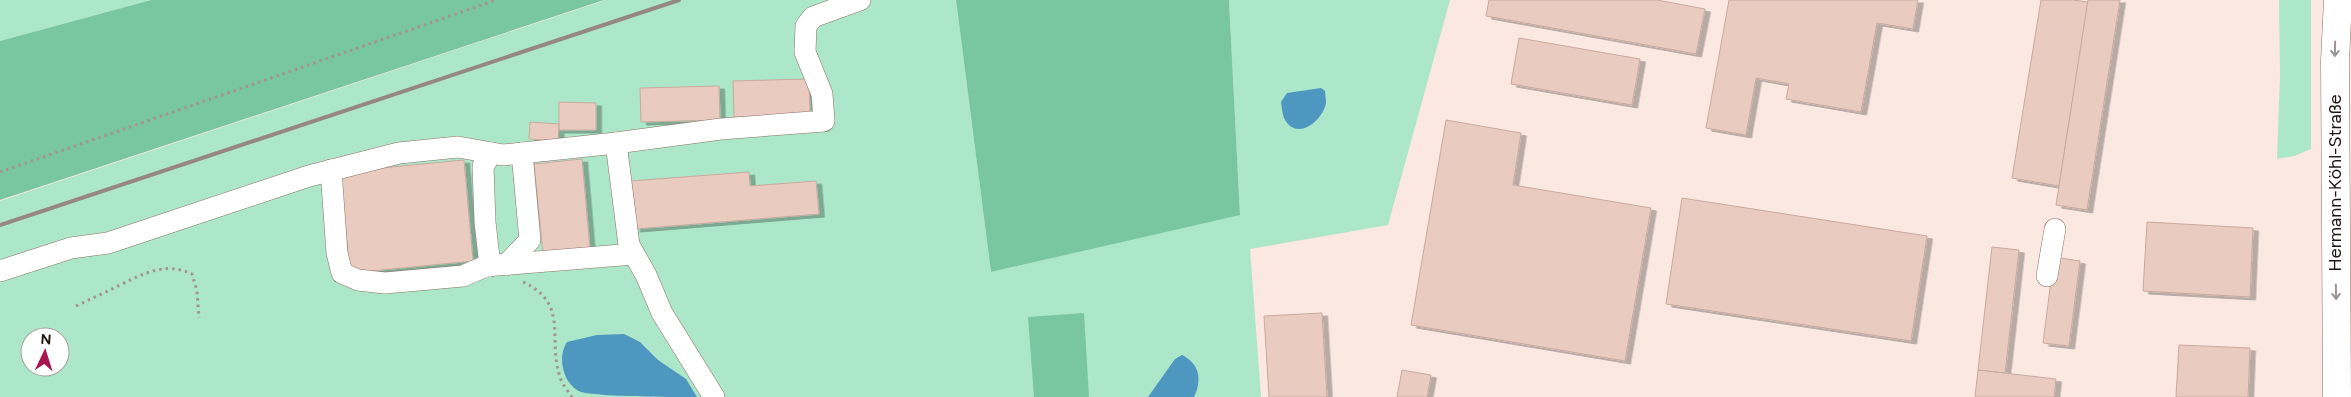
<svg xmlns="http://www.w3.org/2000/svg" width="2351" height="397" font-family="Figtree,sans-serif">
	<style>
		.green { fill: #abe7c8; fill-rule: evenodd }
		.forest { fill: #79c7a0 }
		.water { fill: #4e97c1 }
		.building { fill: #eacbc0; stroke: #c8aa9f; filter: url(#shadow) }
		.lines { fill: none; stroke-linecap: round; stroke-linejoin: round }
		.minor-casing { stroke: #8d7167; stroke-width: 22 }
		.major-casing { stroke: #8d7167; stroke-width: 29 }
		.path { stroke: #a4948e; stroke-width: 3; stroke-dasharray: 2.5 4; stroke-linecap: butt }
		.minor { stroke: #fff; stroke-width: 21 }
		.major { stroke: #fff; stroke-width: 28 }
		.rail { stroke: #968782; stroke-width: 4 }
		.oneway { stroke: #9a9593 }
		.labels { text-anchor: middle; stroke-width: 5; stroke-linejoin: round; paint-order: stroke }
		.street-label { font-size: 18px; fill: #1e1410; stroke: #fff }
	</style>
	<defs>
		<filter id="shadow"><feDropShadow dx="5.5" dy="3" stdDeviation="0" flood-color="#0004"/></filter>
	</defs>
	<rect width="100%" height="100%" fill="#fbe8e1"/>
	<g class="green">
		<polygon points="0,0 151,0 0,41"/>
		<path d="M606 0H956L991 272 1240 214 1229 0H1450L1388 225 1250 249 1261 397H0V201ZM30 337H60V367H30Z"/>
		<polygon points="2279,0 2311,0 2311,149 2294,156 2277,159 2280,77"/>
	</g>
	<g class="forest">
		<polygon points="151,0 604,0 0,200 0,41"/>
		<polygon points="956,0 1229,0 1240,215 991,272"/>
		<polygon points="1084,313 1089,397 1034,397 1028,317"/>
	</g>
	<g class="water">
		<path d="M1321 88 1325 91C1325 94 1326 99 1326 103 1322 122 1296 142 1284 118 1282 113 1282 107 1281 102L1287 93Z"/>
		<path d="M624 334 640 342 658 360 686 379 697 397C668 397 605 397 581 392 571 388 565 378 563 368 561 359 562 350 567 342L597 335Z"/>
		<path d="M1182 355C1200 364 1202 380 1194 397H1148L1175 359Z"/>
	</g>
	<g class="building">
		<polygon points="1489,0 1657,0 1705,9 1696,54 1486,16"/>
		<polygon points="1729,0 1918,0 1913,29 1877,23 1861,112 1786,99 1789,84 1756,78 1746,135 1706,128"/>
		<polygon points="2041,0 2073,0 2088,2 2059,186 2012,178"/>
		<polygon points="2088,0 2120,0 2087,210 2056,205"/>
		<polygon points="1519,38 1640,59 1632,105 1511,84"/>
		<polygon points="809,79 810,116 734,117 733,81"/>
		<polygon points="719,86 720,120 641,122 640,88"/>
		<polygon points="559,102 596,103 596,130 559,130"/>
		<polygon points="1446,120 1521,133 1513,185 1651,208 1625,361 1411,325"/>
		<polygon points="530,122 559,124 558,141 529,139"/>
		<polygon points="582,159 590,249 543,253 534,164"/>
		<polygon points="464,160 473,261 350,273 340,172"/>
		<polygon points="749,172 750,186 816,181 819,214 635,229 631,181"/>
		<polygon points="1682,198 1927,236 1911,341 1666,304"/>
		<polygon points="2147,222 2253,228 2250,297 2143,291"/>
		<polygon points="1992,247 2019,250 2005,373 1978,370"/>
		<polygon points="2054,257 2080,261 2069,346 2043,343"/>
		<polygon points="1322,313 1327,397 1269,397 1264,316"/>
		<polygon points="2179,345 2250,348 2248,397 2176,397"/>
		<polygon points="1402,370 1431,375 1427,397 1397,397"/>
		<polygon points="1978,370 2056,379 2054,397 1975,397"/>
	</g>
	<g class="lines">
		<defs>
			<g id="minor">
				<polyline points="616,143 629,245 646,275 662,313 714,397"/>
				<polyline points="331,170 337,253 342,273 358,280 385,283 463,276 486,266 634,254"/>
				<polyline points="506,265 530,240 522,153"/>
				<polyline points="490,266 485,222 483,166 492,153"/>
				<polyline points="0,271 71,248 108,243 309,176 399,153 458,147 503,155 616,143 721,129 824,121 822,94 805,52 806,26 813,17 860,0"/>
				<polyline points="2047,276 2055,229"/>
			</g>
			<polyline id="major" points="2337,397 2335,61 2338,0"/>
		</defs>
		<use href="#minor" class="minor-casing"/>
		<use href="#major" class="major-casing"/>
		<g class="path">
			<polyline points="0,172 496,0"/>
			<path d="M523 282C570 304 547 338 560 377 562 384 568 391 572 397"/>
			<path d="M76 306C90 299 104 293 118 286 143 274 165 261 192 274L197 291 199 318"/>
		</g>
		<use href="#minor" class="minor"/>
		<use href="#major" class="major"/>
		<polyline class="rail" points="0,225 679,0"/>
	</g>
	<defs><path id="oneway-shaft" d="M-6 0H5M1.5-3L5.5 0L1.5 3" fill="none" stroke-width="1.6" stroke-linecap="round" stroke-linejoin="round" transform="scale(1.25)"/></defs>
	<g class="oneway">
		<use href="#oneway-shaft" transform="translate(2335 49) rotate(91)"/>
		<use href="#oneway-shaft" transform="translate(2336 292) rotate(89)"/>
	</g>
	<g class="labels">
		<g class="street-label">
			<text transform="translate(2335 183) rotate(-90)" y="6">Hermann-Köhl-Straße</text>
		</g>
	</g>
	<g transform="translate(45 352) rotate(4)"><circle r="24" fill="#ffffff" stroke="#a5a19f"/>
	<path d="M0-4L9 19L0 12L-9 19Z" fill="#a81652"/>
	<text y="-8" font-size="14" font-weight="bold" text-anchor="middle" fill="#1e1410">N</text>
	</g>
</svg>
